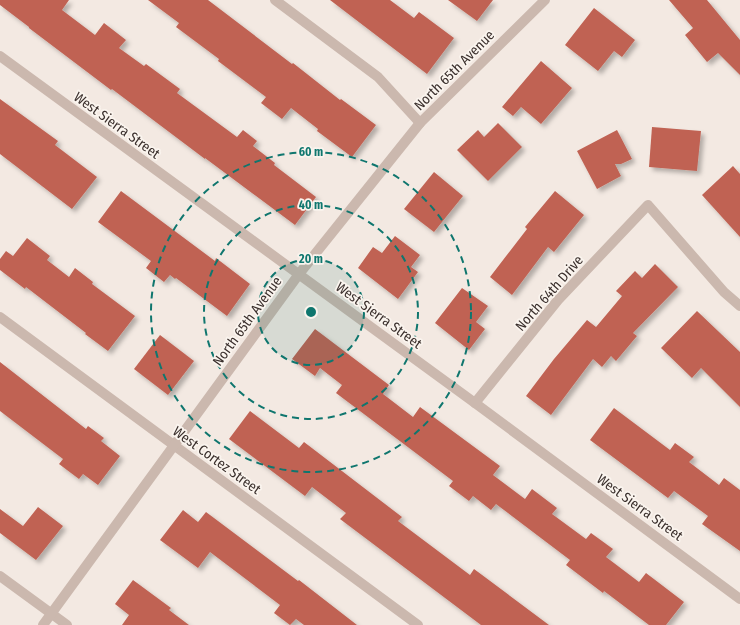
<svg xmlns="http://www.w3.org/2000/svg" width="740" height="625" font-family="'Fira Sans Condensed',sans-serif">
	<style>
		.building { fill: #c06253; filter: url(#shadow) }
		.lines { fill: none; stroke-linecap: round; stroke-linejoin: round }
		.minor { stroke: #cbb8ae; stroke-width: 10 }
		.ring { fill: none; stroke: #0f766e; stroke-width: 2; stroke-dasharray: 7 5 }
		.labels { text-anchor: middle; stroke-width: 3.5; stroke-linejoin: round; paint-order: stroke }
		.street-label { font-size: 14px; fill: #3a2f2c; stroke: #faf4ee }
		.centre { fill: #0f766e; stroke: #faf4ee; stroke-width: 2 }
		.ring-label { font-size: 12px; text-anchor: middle; font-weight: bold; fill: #0f766e; stroke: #faf4ee; stroke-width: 3.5; stroke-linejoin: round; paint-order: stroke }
	</style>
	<defs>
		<filter id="shadow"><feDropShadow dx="3.5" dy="3.5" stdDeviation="2" flood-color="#0004"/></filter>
	</defs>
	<rect width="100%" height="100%" fill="#f3e9e2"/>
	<g class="building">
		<polygon points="0,0 69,0 62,10 95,35 104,23 126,40 119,48 144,66 146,64 180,89 177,93 237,137 243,130 257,141 253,146 275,163 274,165 316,197 295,225 205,158 205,159 112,89 111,90 29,28 29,27 0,5"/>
		<polygon points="148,0 208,0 292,64 293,63 340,100 341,99 376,125 352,157 317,131 318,129 291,108 282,119 261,103 266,97 218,61 219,59 176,27 179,23"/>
		<polygon points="330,0 390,0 414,18 419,12 454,38 427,74"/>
		<polygon points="448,0 493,0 477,21"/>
		<polygon points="669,0 707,0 740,40 740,75 718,53 707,62 685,35 693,28"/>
		<polygon points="594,8 635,40 622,57 614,51 598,71 565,45"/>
		<polygon points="541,61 572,88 541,124 521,107 513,116 502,107"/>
		<polygon points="0,99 58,141 55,145 97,177 72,209 0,154"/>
		<polygon points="498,123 522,147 488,181 457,150 478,130 484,137"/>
		<polygon points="652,127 701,131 697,171 649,167"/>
		<polygon points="617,130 632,159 621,164 615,164 621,176 597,189 577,151"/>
		<polygon points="733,166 740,174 740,237 702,195"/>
		<polygon points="434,172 463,196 434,232 404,209"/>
		<polygon points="121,191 215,261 216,258 250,284 227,316 176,278 175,279 170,275 164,282 146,268 151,261 98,222"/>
		<polygon points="555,191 584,215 554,252 548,247 512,295 490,277 527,229 525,227"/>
		<polygon points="395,236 420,255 411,267 418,272 398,299 358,268 373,247 382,253"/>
		<polygon points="27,238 50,256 47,260 69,277 75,268 93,282 92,284 135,316 108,351 85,334 86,333 26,287 25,289 0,270 0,259 6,251 13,256"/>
		<polygon points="655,264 678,287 633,333 637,336 616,361 611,356 602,367 593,359 551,415 526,396 554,359 587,320 596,327 622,296 616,291 635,271 642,278"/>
		<polygon points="462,288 488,306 476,322 485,329 469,350 435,323"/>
		<polygon points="697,311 740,352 740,407 701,368 692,378 661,348"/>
		<polygon points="315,329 389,385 383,394 413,417 420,407 500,466 493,475 525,499 532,489 557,508 552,514 586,539 591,533 613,549 606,557 639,582 646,573 684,602 666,625 649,625 604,591 603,593 566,565 570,560 496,504 491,510 473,496 469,501 449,486 453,481 336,393 342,385 320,368 315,376 292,359"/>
		<polygon points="160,335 194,361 168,395 134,369"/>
		<polygon points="0,362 86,429 88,426 104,438 101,441 120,456 98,485 83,474 79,479 59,464 63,459 0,411"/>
		<polygon points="614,408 670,450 675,443 694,457 689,462 719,485 724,478 740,490 740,551 702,524 708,516 674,491 668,498 590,440"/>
		<polygon points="250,411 299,448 304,442 402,517 398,521 470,575 474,569 549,625 481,625 340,519 346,513 312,487 305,496 229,439"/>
		<polygon points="38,507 63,526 36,560 0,533 0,509 23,526"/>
		<polygon points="183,510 198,522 206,512 298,581 299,580 357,625 304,625 296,619 290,625 274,613 280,605 210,552 198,568 160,540"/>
		<polygon points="133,580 171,608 169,610 189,625 122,625 129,615 115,604"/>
	</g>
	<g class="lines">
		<g class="minor">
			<polyline points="275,0 378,77 420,123"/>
			<polyline points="0,56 475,403 740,599"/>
			<polyline points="0,317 418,625"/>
			<polyline points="475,403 558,300 648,205 724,292 740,306"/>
			<polyline points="0,576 67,625"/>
			<polyline points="43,625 299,274 420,123 545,0"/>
		</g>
	</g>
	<circle cx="311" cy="312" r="53" fill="#0f766e" fill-opacity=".12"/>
	<g class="ring">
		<circle cx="311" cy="312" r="53"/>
		<circle cx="311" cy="312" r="107"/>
		<circle cx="311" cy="312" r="160"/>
	</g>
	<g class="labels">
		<g class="street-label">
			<text transform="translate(454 70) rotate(-45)" y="5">North 65th Avenue</text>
			<text transform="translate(117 125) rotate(36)" y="5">West Sierra Street</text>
			<text transform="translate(549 293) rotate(-49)" y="5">North 64th Drive</text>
			<text transform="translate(379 315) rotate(36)" y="5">West Sierra Street</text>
			<text transform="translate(247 321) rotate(-54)" y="5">North 65th Avenue</text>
			<text transform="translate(217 460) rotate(36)" y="5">West Cortez Street</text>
			<text transform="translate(640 507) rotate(36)" y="5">West Sierra Street</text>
		</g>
	</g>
	<circle cx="311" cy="312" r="6" class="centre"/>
	<g class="ring-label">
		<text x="311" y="156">60 m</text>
		<text x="311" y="209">40 m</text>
		<text x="311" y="263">20 m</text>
	</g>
</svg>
